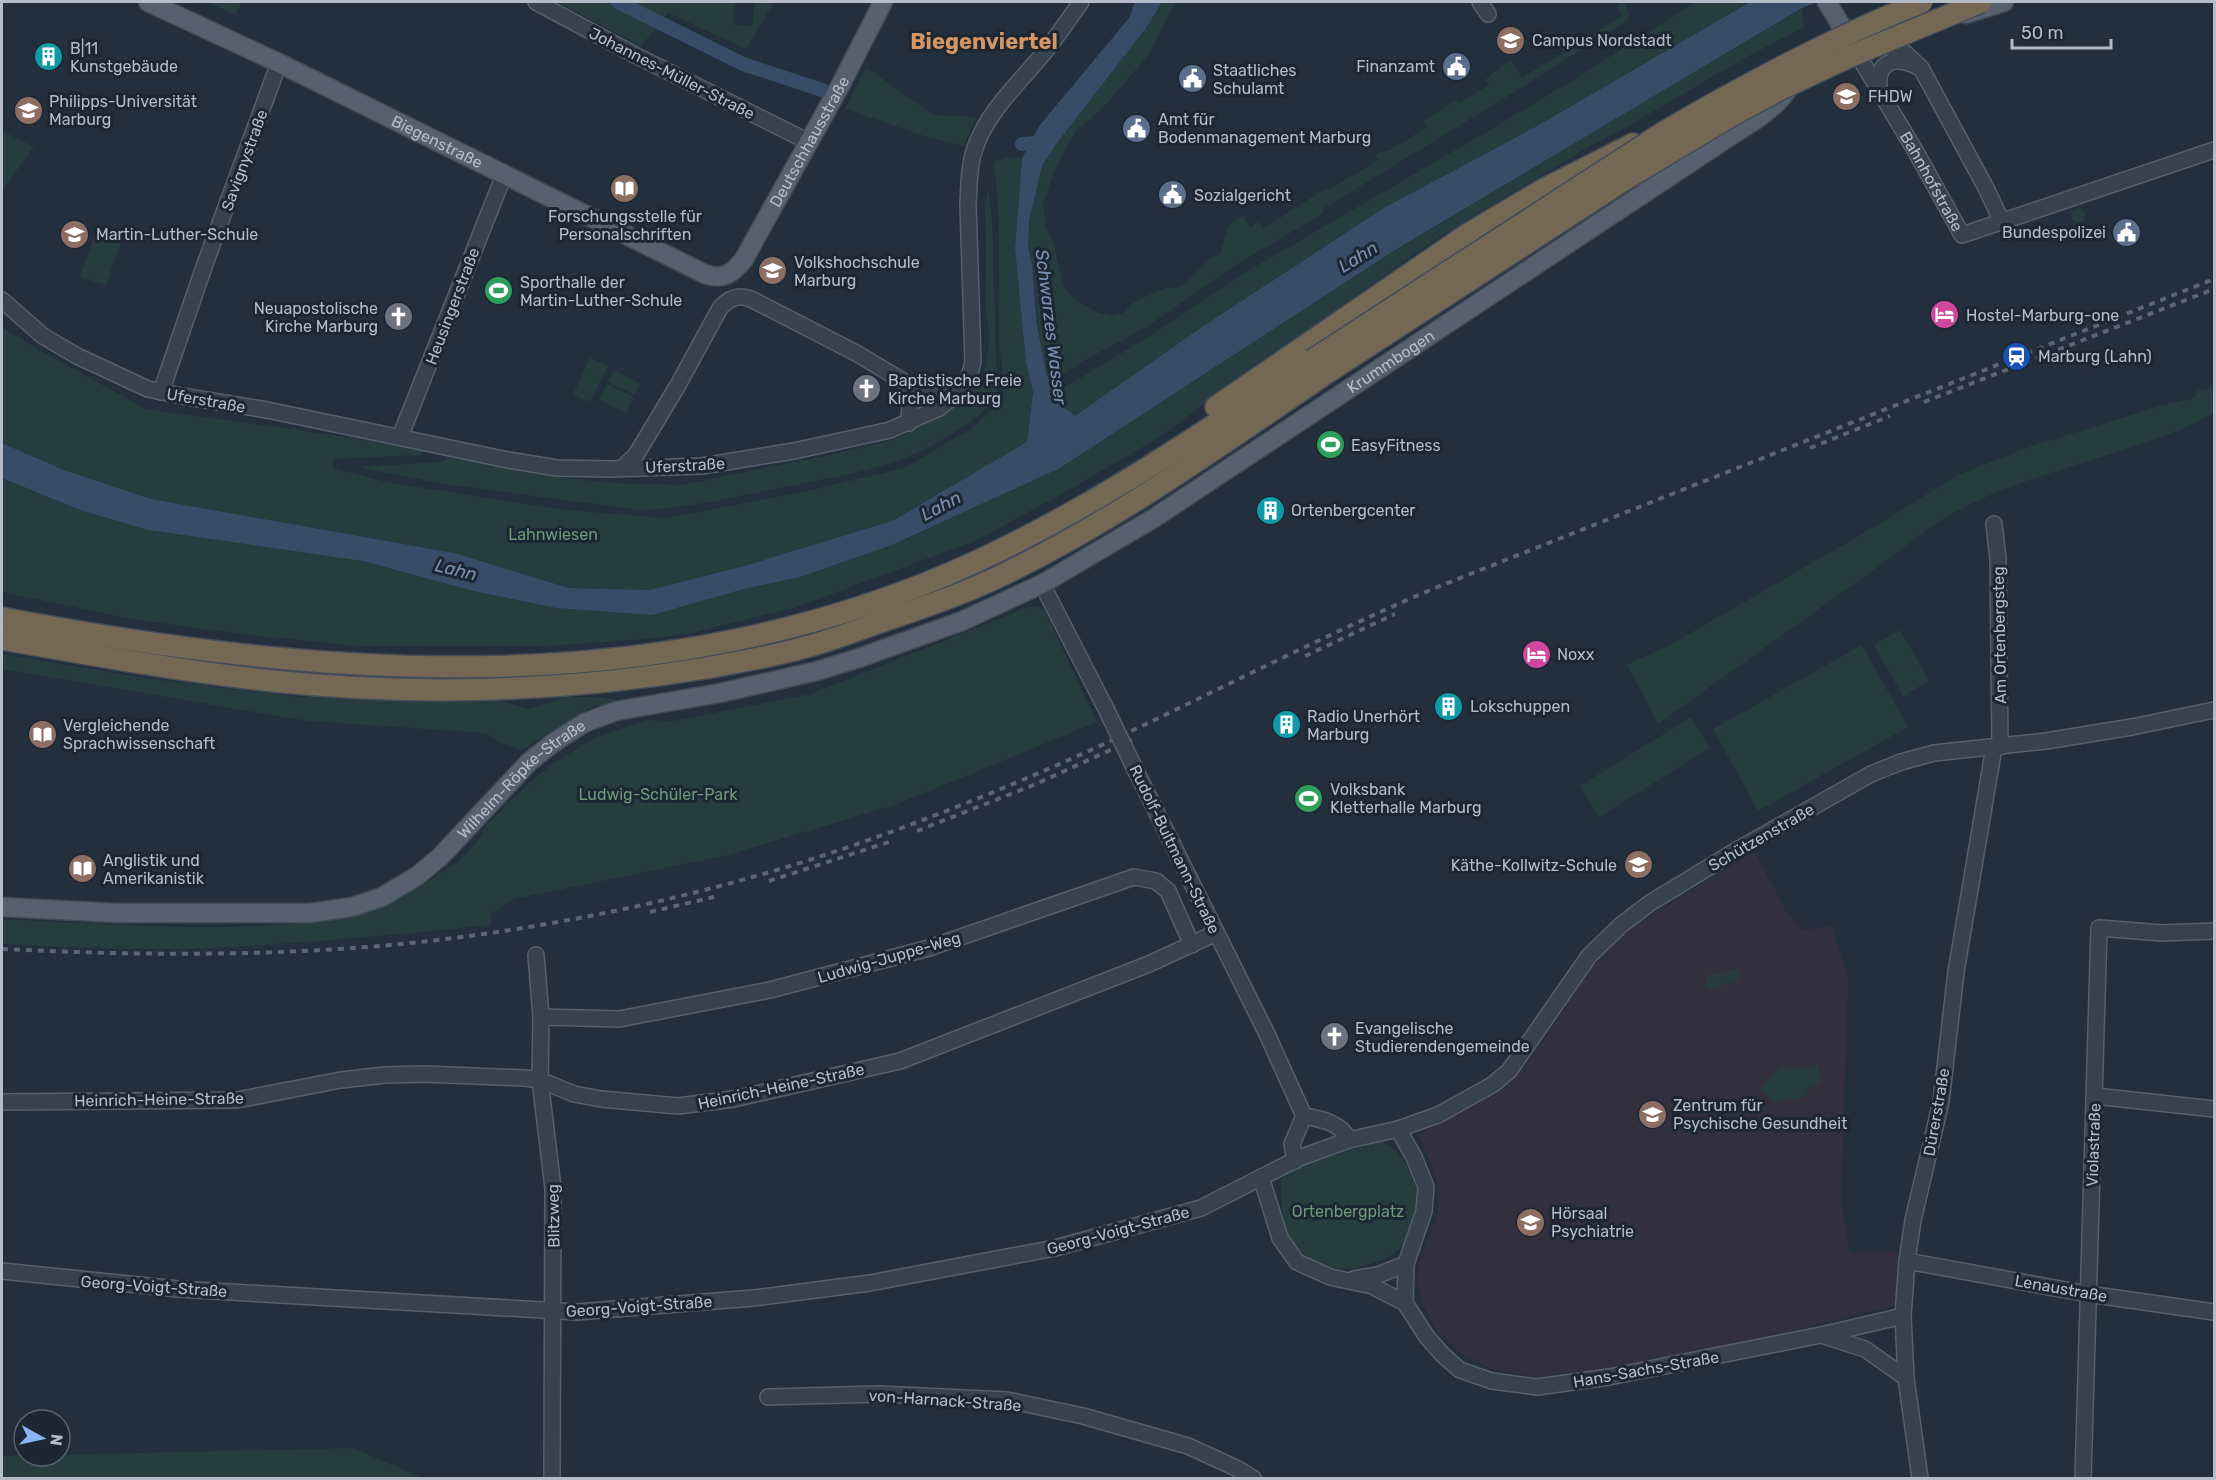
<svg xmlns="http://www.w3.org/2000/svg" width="2216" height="1480" font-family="Rubik,sans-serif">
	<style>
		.medical { fill: #32303f }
		.green { fill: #263c3f }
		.water { fill: #394c67 }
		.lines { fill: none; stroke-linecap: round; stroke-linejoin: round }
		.canal { stroke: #394c67; stroke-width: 14 }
		.minor-casing { stroke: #565f6c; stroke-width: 18 }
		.major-casing { stroke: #414a57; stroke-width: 21 }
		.highway-casing { stroke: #434c59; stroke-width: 24 }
		.minor { stroke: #38414e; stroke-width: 15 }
		.major { stroke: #56606e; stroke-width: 18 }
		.highway { stroke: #746855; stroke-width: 21 }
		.rail { stroke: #5a6575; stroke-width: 4; stroke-dasharray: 6 6; stroke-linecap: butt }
		.minor-bridge-casing { stroke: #565f6c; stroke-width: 18; stroke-linecap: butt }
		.highway-bridge-casing { stroke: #434c59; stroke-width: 24; stroke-linecap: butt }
		.minor-bridge { stroke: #38414e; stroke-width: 15 }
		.highway-bridge { stroke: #746855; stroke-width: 21 }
		.labels { text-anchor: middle; stroke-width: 6; stroke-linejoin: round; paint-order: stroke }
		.poi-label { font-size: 16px; fill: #b4bcc9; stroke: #1d2633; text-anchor: start }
		.street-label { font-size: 16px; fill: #b4bcc9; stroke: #1d2633 }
		.park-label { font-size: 16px; fill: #6b9a76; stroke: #1d2633 }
		.water-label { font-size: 18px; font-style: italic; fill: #7c92b1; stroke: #1d2633 }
		.district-label { font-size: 22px; font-weight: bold; fill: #d59563; stroke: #1d2633 }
	</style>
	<rect width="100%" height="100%" fill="#242f3e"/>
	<polygon class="medical" points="1754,851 1786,911 1802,930 1833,926 1848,981 1841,1203 1850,1252 1898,1252 1897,1305 1733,1345 1608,1368 1536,1377 1497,1370 1466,1358 1438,1333 1422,1303 1418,1284 1419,1264 1438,1212 1438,1183 1419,1134 1496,1094 1517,1076 1533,1055 1591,969 1635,925"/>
	<g class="green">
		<polygon points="208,2 242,2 235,15"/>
		<polygon points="557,2 735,2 733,24 752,26 755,2 774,2 746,49 668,13 641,46"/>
		<polygon points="1162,2 1176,2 1147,57 1100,111 1077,129 1055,169 1043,204 1046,227 1053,243 1065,290 1076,300 1097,312 1112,316 1123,313 1134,302 1167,287 1176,288 1184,285 1209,260 1220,254 1228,226 1243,216 1250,227 1259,222 1264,228 1325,189 1332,188 1378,160 1374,154 1390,150 1427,127 1423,121 1456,100 1459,103 1489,85 1486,79 1511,60 1522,78 1622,16 1617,7 1620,3 1625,2 1629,17 1623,23 1524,86 1323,209 1324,213 1239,263 1145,328 1083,361 1059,377 1052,385 1046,372 1041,350 1032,266 1028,246 1029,221 1042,166 1057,143 1146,28"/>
		<polygon points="1696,2 1750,2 1537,126 1382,209 1202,327 1075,417 1055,399 1054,394 1148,337 1246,272 1466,144 1570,82"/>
		<polygon points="1802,8 1804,27 1743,59 1628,126 1585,149 1430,243 1153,441 1058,496 975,541 794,608 687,634 647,639 545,646 357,646 249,635 131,619 2,592 2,478 80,510 363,561 473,591 556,608 652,615 744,589 800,577 892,545 1060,468 1395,250"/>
		<polygon points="866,67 933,115 976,117 964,146 927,137 845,109"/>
		<polygon points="2,131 34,147 2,190"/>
		<polygon points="1005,157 1022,158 1015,248 1026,363 1033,392 1027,442 892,521 744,566 650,590 569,588 454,553 151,499 64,470 2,443 2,327 34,347 146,409 340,436 423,450 421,455 334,459 333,468 386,482 565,510 667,518 807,491 904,468 971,429 1000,403 1004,393 999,339 999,217 994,162"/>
		<path d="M988 187 992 219 997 396C981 420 927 451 899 460 859 474 816 481 774 489 730 498 685 509 639 510L444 484 358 467 441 462 448 457 556 477 613 483 682 485 838 453 896 439 945 414 981 380C988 363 992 335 986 317L985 206Z"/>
		<circle cx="2078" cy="215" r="7"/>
		<polygon points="96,230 122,239 106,285 80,277"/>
		<polygon points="590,358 608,366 590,402 573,394"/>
		<polygon points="614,370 640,383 635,395 608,382"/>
		<polygon points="607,384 634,397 626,413 599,400"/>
		<path d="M2214 387V413C2202 419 2190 426 2177 431 2085 468 1975 482 1900 551L1658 724 1627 665 1675 642 1869 530 1960 474 2032 446 2160 406 2195 398 2197 391Z"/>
		<path d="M1028 607H1037L1045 611 1097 722 895 805 724 856 514 899 491 914V925C398 935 305 943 212 948 142 951 72 947 2 944V919C126 924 254 938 377 911L375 909 419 883 430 880 460 860 476 843 486 826 508 803 548 767 592 739 647 720 673 721 811 694Z"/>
		<polygon points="1900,630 1929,681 1903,696 1874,645"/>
		<polygon points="1862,645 1908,727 1758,811 1713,729"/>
		<polygon points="2,654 145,678 299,697 492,699 530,709 565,697 595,697 627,701 591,707 521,750 502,743 485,733 308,721 2,669"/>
		<polygon points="1691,717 1710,748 1599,817 1580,786"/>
		<path d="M1731 969 1737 970 1740 976 1736 981C1727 982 1720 987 1712 989L1706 985V980L1710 974 1723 973Z"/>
		<polygon points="1816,1064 1821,1074 1821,1084 1809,1088 1805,1096 1774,1102 1761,1090 1764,1084 1780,1066 1801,1069"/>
		<path d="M1380 1141C1397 1149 1405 1158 1413 1177 1417 1188 1417 1196 1417 1208 1417 1238 1400 1254 1373 1263 1344 1273 1318 1272 1298 1247 1294 1242 1288 1235 1286 1228 1280 1212 1281 1195 1281 1178L1301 1166Z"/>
		<polygon points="353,1448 423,1478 2,1478 2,1456"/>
	</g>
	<polygon class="water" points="1135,2 1162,2 1146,28 1057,143 1042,166 1029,221 1028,246 1032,266 1037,324 1046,372 1052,385 1055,399 1075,416 1202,327 1382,209 1537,126 1750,2 1817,2 1802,8 1395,250 1060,468 892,545 800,577 744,589 652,615 556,608 473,591 363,561 149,530 80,510 2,478 2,443 64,470 151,499 454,553 569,588 650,590 744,566 892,521 1027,442 1033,392 1026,363 1015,248 1022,158 1040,125 1129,18"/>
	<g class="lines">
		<g class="canal">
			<polyline points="618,2 743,64 822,90"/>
			<polyline points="1022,144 1037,143"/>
		</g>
		<defs>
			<g id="minor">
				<polyline points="536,2 637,56 809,142"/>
				<polyline points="1480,2 1488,14"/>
				<path id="s1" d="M1852 45 1916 152 1962 235 2214 150"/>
				<polyline points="1887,46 1904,52 1921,68 1986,188 2001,220"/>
				<path d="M1879 90C1876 63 1892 55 1916 66"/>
				<path d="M2 300 43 336 77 356 148 389 182 396 267 410 508 460 557 468 611 469 702 466 794 451 890 430 939 408 953 397 969 377 973 362 968 204C969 185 969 166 975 148 988 111 1018 84 1043 54 1056 38 1069 19 1081 2"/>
				<polyline points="161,392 205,264 279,63"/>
				<polyline points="909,423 911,387"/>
				<polyline points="400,437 504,175"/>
				<path d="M622 468 636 455 678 385 720 308C729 298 738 294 751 299L856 353 928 396 953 397"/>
				<polyline points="1994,524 1998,559 2000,747"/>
				<polyline points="1042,584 1106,709"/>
				<polyline points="1136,771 1267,1034 1304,1116 1292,1144 1295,1161"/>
				<polyline points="536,955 541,1017 540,1080 553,1188 552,1478"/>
				<polyline points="541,1017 619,1019 770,990 929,948 1134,877 1156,881 1168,891 1192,945"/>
				<polyline points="2095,1096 2214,1109"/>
				<polyline points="2,1102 237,1100 341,1080 385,1075 424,1074 525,1078 540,1080 574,1094 601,1099 678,1106 734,1099 900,1061 1149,964 1216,933"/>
				<path d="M1304 1116C1322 1119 1341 1123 1349 1140"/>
				<polyline points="1398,1129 1414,1157 1426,1187 1424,1211 1406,1264 1405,1303"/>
				<polyline points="1261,1177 1280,1238 1297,1262 1330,1277 1372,1286 1405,1303 1427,1337 1443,1355 1460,1370 1492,1381 1537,1387 1609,1377 1821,1335 1903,1316"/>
				<polyline points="1907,1261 2088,1294 2214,1312"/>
				<polyline points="2,1271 178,1289 577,1312 754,1298 870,1283 1055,1248 1201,1208 1299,1158 1349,1140 1398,1129 1438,1115 1492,1085 1509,1071 1589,956 1621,925 1650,903 1737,850 1871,774 1901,762 1934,753 2046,741 2132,727 2214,710"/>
				<polyline points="1354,1279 1378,1275 1406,1264"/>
				<polyline points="1821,1335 1865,1349 1906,1378"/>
				<polyline points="768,1397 879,1394 1007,1400 1083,1416 1188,1446 1236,1468 1253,1478"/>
				<polyline points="1920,1478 1906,1378 1903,1316 1907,1261 1913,1220 1941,1102 1956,972 1994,747"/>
				<polyline points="2083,1478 2099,928 2162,933 2214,931"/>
			</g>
			<g id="major">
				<path id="s2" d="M148 2 279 63 705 274C723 281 733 273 744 259L840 86 883 2"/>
				<polyline points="1827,2 1852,44"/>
				<polyline points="1966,14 2004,2"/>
				<path id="s3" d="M2 907 117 913H310L352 907 382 897 417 876 440 857 529 762 553 743 584 723 616 711 720 693 817 671 859 658 962 621 1042 584 1154 518 1735 133C1757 119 1778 107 1791 84"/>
			</g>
			<g id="highway">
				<polyline points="1216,407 1468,234 1544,189 1633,144"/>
				<path d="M2 618C316 677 644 703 946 575 1077 519 1194 439 1312 360"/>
				<path d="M2 639C92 655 181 671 272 681 416 696 563 692 706 668 745 661 785 654 823 642 845 635 867 627 889 619 925 607 960 595 994 579 1110 524 1217 448 1322 376"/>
			</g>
		</defs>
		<use href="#minor" class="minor-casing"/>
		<use href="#major" class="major-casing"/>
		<use href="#highway" class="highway-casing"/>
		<use href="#minor" class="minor"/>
		<use href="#major" class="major"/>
		<use href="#highway" class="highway"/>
		<g class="rail">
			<polyline points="1924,402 2214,289"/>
			<polyline points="1810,448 1890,416"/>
			<polyline points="1305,656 1395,614"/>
			<polyline points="917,831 1036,784 1132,740"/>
			<polyline points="769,881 892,841"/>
			<polyline points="650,912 714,897"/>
			<path d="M2 949C146 956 294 957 438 940 603 920 765 881 920 821 983 797 1046 771 1108 742 1217 691 1324 635 1435 588L2214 279"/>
		</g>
		<defs>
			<polyline id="minor-bridge" points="1106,709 1136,771"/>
			<g id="highway-bridge">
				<path d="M1312 360 1664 132C1748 83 1832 38 1922 2"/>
				<polyline points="1322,376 1624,180 1731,116 1783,88 1851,56 1981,2"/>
			</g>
		</defs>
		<use href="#minor-bridge" class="minor-bridge-casing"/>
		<use href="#highway-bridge" class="highway-bridge-casing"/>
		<use href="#minor-bridge" class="minor-bridge"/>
		<use href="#highway-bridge" class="highway-bridge"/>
	</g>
	<defs>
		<symbol id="university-disc" viewBox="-11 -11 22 22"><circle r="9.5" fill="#8d6e63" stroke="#1d2633"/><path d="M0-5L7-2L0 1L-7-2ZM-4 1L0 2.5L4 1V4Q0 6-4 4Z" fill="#fff"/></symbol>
		<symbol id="building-disc" viewBox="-11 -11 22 22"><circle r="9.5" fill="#0f9aa8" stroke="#1d2633"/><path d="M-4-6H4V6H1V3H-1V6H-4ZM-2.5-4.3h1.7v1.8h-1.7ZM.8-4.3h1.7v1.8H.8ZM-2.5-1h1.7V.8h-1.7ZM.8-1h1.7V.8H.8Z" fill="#fff"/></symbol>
		<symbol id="civic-disc" viewBox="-11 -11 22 22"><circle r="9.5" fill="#5c6f8a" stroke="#1d2633"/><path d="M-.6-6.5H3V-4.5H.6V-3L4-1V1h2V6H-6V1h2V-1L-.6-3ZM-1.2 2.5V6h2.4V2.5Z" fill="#fff"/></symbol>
		<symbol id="library-disc" viewBox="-11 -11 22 22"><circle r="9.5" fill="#8d6e63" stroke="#1d2633"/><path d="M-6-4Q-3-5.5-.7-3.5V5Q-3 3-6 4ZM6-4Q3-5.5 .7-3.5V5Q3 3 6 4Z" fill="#fff"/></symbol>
		<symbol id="school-disc" viewBox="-11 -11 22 22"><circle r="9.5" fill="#8d6e63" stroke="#1d2633"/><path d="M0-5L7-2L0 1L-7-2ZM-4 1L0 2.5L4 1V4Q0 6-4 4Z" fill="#fff"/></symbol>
		<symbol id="stadium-disc" viewBox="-11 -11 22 22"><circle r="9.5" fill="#2e9e5b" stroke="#1d2633"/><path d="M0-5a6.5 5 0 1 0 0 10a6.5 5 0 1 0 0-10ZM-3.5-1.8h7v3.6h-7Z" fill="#fff"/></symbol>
		<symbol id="hotel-disc" viewBox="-11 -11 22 22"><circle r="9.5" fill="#d1479c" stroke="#1d2633"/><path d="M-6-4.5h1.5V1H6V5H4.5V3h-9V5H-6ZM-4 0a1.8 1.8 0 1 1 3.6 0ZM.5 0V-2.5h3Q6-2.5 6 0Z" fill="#fff"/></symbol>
		<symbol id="church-disc" viewBox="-11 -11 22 22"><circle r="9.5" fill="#6b7280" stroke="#1d2633"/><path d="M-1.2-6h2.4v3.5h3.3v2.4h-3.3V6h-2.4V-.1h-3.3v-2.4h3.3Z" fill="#fff"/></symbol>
		<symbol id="station-disc" viewBox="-11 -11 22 22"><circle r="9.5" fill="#1a4fb4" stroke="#1d2633"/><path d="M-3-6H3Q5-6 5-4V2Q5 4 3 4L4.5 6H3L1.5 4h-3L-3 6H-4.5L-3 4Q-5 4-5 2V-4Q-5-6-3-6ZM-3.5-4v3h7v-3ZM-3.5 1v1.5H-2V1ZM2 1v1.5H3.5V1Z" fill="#fff"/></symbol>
	</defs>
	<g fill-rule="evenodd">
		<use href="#university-disc" x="1494" y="24" width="33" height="33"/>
		<use href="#building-disc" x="32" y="40" width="33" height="33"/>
		<use href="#civic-disc" x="1440" y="50" width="33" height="33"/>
		<use href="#civic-disc" x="1176" y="62" width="33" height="33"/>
		<use href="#university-disc" x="1830" y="80" width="33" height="33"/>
		<use href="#university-disc" x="12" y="94" width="33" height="33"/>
		<use href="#civic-disc" x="1120" y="112" width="33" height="33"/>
		<use href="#library-disc" x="608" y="172" width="33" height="33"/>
		<use href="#civic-disc" x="1156" y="178" width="33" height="33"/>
		<use href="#civic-disc" x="2110" y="216" width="33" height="33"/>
		<use href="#school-disc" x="58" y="218" width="33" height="33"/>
		<use href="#university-disc" x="756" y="254" width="33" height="33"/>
		<use href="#stadium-disc" x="482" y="274" width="33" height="33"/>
		<use href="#hotel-disc" x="1928" y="298" width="33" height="33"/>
		<use href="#church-disc" x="382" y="300" width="33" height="33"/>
		<use href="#station-disc" x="2000" y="340" width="33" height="33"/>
		<use href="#church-disc" x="850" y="372" width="33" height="33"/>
		<use href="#stadium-disc" x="1314" y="428" width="33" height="33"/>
		<use href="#building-disc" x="1254" y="494" width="33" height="33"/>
		<use href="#hotel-disc" x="1520" y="638" width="33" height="33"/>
		<use href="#building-disc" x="1432" y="690" width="33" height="33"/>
		<use href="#building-disc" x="1270" y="708" width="33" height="33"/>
		<use href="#library-disc" x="26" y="718" width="33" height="33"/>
		<use href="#stadium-disc" x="1292" y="782" width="33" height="33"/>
		<use href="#school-disc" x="1622" y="848" width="33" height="33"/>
		<use href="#library-disc" x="66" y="852" width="33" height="33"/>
		<use href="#church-disc" x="1318" y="1020" width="33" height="33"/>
		<use href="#university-disc" x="1636" y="1098" width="33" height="33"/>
		<use href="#university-disc" x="1514" y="1206" width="33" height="33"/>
	</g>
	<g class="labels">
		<g class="poi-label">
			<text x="1532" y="46">Campus Nordstadt</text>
			<text x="70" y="54">B|11<tspan x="70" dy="18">Kunstgebäude</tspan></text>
			<text x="1435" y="72" text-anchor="end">Finanzamt</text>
			<text x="1213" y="76">Staatliches<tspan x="1213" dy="18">Schulamt</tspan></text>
			<text x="1868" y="102">FHDW</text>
			<text x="49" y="107">Philipps-Universität<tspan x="49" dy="18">Marburg</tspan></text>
			<text x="1158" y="125">Amt für<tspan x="1158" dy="18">Bodenmanagement Marburg</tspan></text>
			<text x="1194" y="201">Sozialgericht</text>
			<text x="625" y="222" text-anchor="middle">Forschungsstelle für<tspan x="625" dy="18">Personalschriften</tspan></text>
			<text x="2106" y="238" text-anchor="end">Bundespolizei</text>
			<text x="96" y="240">Martin-Luther-Schule</text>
			<text x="794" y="268">Volkshochschule<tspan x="794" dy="18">Marburg</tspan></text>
			<text x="520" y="288">Sporthalle der<tspan x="520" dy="18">Martin-Luther-Schule</tspan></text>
			<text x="378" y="314" text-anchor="end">Neuapostolische<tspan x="378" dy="18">Kirche Marburg</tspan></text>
			<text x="1966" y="321">Hostel-Marburg-one</text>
			<text x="2038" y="362">Marburg (Lahn)</text>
			<text x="888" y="386">Baptistische Freie<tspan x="888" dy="18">Kirche Marburg</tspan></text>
			<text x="1351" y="451">EasyFitness</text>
			<text x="1291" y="516">Ortenbergcenter</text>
			<text x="1557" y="660">Noxx</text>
			<text x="1470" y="712">Lokschuppen</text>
			<text x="1307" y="722">Radio Unerhört<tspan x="1307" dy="18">Marburg</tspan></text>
			<text x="63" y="731">Vergleichende<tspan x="63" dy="18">Sprachwissenschaft</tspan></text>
			<text x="1330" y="795">Volksbank<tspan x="1330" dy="18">Kletterhalle Marburg</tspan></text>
			<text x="103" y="866">Anglistik und<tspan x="103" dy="18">Amerikanistik</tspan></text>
			<text x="1617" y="871" text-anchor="end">Käthe-Kollwitz-Schule</text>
			<text x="1355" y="1034">Evangelische<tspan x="1355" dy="18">Studierendengemeinde</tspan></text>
			<text x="1673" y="1111">Zentrum für<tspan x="1673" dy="18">Psychische Gesundheit</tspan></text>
			<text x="1551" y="1219">Hörsaal<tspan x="1551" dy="18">Psychiatrie</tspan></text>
		</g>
		<g class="street-label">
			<text transform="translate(672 73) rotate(27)" y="6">Johannes-Müller-Straße</text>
			<text dy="6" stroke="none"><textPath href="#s2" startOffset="321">Biegenstraße</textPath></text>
			<text dy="6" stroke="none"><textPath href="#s2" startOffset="800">Deutschhausstraße</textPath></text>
			<text transform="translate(244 160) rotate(-70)" y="6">Savignystraße</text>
			<text dy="6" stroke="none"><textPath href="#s1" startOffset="158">Bahnhofstraße</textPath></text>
			<text transform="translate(452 306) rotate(-69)" y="6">Heusingerstraße</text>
			<text dy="6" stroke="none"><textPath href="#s3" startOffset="1545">Krummbogen</textPath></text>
			<text transform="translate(206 400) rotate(10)" y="6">Uferstraße</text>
			<text transform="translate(685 465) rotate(-3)" y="6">Uferstraße</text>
			<text transform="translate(1999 635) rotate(-91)" y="6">Am Ortenbergsteg</text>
			<text dy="6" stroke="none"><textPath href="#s3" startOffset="566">Wilhelm-Röpke-Straße</textPath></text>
			<text transform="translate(1761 837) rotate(-30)" y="6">Schützenstraße</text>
			<text transform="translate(1175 849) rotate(64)" y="6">Rudolf-Bultmann-Straße</text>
			<text transform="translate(889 957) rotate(-16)" y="6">Ludwig-Juppe-Weg</text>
			<text transform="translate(781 1086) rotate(-12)" y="6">Heinrich-Heine-Straße</text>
			<text transform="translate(159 1099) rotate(-1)" y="6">Heinrich-Heine-Straße</text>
			<text transform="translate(1936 1112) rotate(-80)" y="6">Dürerstraße</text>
			<text transform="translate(2093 1145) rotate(-88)" y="6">Violastraße</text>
			<text transform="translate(553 1216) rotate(-91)" y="6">Blitzweg</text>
			<text transform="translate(1118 1230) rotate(-15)" y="6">Georg-Voigt-Straße</text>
			<text transform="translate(154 1286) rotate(4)" y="6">Georg-Voigt-Straße</text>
			<text transform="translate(2061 1288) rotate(10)" y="6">Lenaustraße</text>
			<text transform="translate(639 1306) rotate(-4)" y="6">Georg-Voigt-Straße</text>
			<text transform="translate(1646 1369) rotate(-10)" y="6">Hans-Sachs-Straße</text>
			<text transform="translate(945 1400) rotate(4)" y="6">von-Harnack-Straße</text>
		</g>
		<g class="park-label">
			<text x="553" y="540">Lahnwiesen</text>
			<text x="658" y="800">Ludwig-Schüler-Park</text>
			<text x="1348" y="1217">Ortenbergplatz</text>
		</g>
		<g class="water-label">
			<text transform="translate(1358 257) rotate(-32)" y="6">Lahn</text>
			<text transform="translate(1051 327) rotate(83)" y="6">Schwarzes Wasser</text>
			<text transform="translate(941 506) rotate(-28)" y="6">Lahn</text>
			<text transform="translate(456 570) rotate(14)" y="6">Lahn</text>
		</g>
		<g class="district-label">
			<text x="984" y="49">Biegenviertel</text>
		</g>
	</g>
	<rect width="2216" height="1480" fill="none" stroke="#b4bcc9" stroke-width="6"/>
	<g transform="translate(42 1438) rotate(98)"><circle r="28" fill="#1d2633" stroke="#59626f" stroke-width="1.5"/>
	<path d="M0-4.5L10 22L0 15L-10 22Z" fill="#8ab4f8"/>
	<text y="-9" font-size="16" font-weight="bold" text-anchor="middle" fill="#b4bcc9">N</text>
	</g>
	<path d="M2012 39v9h99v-9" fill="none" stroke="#b4bcc9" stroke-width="3"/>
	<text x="2021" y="39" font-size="18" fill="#b4bcc9" stroke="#1d2633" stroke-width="4.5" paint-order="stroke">50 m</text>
</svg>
